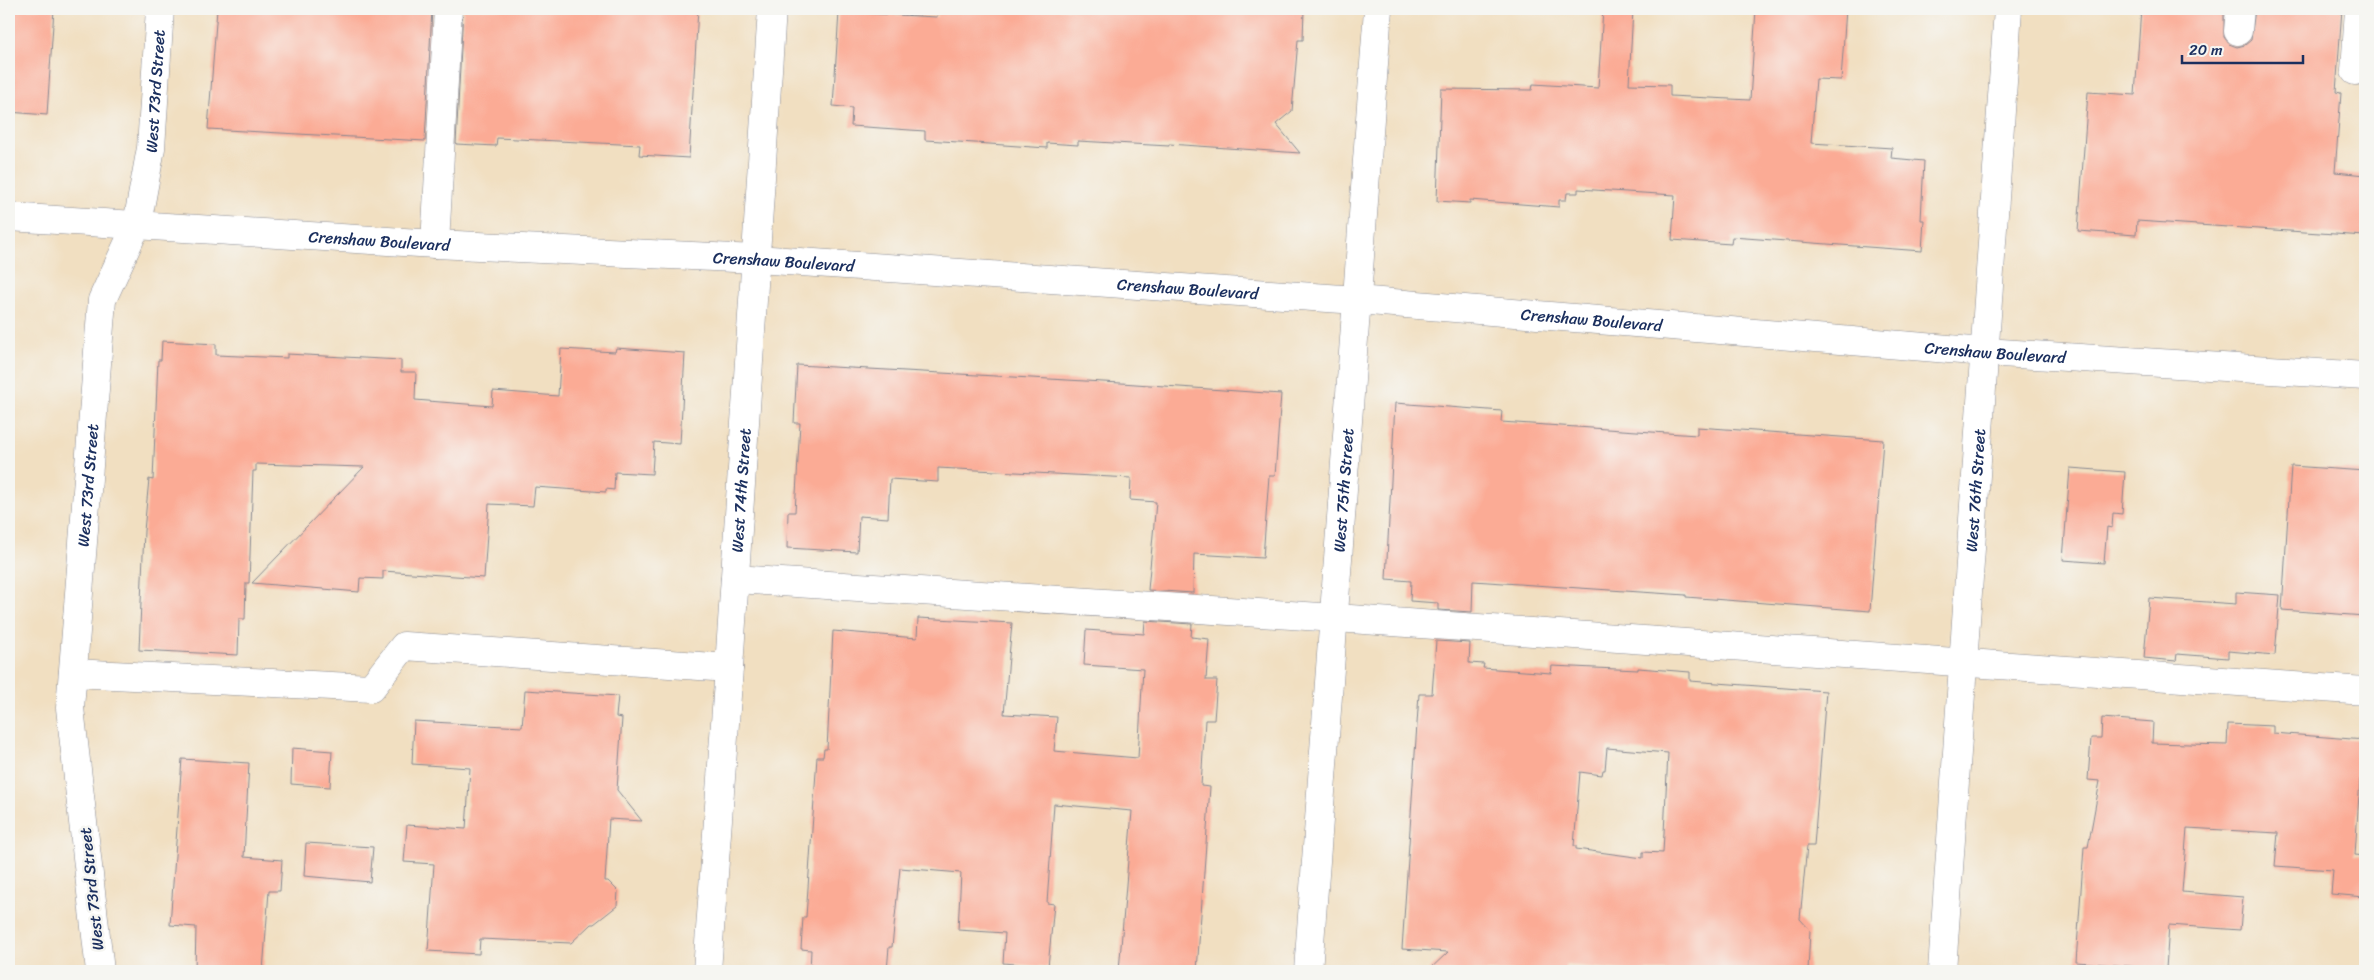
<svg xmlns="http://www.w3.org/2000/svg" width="2374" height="980" font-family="Sriracha,sans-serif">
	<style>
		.building { fill: #fbab95; fill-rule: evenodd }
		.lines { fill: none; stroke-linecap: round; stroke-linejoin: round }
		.minor-casing { stroke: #868790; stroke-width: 29 }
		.major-casing { stroke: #868790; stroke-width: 29 }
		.minor { stroke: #fff; stroke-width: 28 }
		.major { stroke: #fff; stroke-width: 28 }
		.labels { text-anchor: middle; stroke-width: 5; stroke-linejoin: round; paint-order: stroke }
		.street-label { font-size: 16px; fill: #1b2f5e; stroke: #f6f6f2 }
	</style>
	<rect width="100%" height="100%" fill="#f6f6f2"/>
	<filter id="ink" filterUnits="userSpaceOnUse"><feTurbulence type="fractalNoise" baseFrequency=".02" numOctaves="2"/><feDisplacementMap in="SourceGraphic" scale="10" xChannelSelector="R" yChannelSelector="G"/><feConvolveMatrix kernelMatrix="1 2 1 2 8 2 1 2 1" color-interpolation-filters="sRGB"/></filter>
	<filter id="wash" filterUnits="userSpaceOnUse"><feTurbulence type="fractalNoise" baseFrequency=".0096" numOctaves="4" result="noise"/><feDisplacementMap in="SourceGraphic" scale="20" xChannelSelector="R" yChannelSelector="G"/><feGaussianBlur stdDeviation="1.12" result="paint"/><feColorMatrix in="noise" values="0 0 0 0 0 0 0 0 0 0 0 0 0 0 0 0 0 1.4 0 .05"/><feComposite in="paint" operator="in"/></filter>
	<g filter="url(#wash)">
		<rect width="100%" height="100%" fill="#f1dfc1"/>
		<g id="blocks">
			<g class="building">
				<polygon points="9,9 54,9 47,115 9,112"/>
				<polygon points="217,9 432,9 425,141 208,129"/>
				<polygon points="463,9 698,9 689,158 639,155 640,145 497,138 496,146 456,144"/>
				<polygon points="938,9 1304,9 1303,40 1298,40 1292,111 1276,124 1300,153 1169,144 1169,146 1078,141 1078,145 1047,143 1047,148 975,143 925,140 925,131 851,126 852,108 833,106 839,12 937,17"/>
				<polygon points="1603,9 1633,9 1629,84 1670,85 1670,96 1750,100 1756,9 1846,9 1841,80 1816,79 1811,143 1892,148 1891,158 1924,161 1921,220 1924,220 1922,251 1732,237 1731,244 1672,240 1675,195 1578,189 1578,193 1567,193 1566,200 1559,200 1559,207 1470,200 1470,203 1437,201 1441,89 1532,90 1533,84 1598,88"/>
				<polygon points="2141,9 2224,9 2224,37 2229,44 2237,47 2245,45 2251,40 2255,9 2342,9 2336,92 2341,93 2335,172 2365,175 2365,236 2137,221 2136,235 2078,231 2088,92 2135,95"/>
				<polygon points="162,341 216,344 216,355 287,358 287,354 401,360 401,372 416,372 415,400 492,406 493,391 558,396 561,349 615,352 616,348 685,353 680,444 654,442 652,474 615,472 614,490 606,489 606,492 535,487 533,506 489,504 484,578 383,571 383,579 360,578 359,592 252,583 364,467 256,464 256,471 253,471 249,583 246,583 245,619 239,619 238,655 139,650 144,531 149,479 153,480 158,360 161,360"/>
				<polygon points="797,365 1121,383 1281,394 1275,476 1269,476 1263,558 1194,554 1193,593 1148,590 1156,502 1130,500 1131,478 938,468 938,482 890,479 888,518 859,516 857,552 787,548 788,512 795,512 800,423 794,423"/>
				<polygon points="1395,403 1502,411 1501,422 1697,435 1697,427 1883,440 1870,611 1686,597 1686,595 1473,581 1472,612 1438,610 1438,603 1410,601 1411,581 1386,579"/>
				<polygon points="2291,466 2365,471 2365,616 2282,610"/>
				<polygon points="2070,468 2125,472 2122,514 2113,513 2112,528 2107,527 2104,563 2063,560"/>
				<polygon points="2236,592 2280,595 2275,655 2228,651 2228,658 2177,654 2176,661 2144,658 2149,598 2236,604"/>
				<polygon points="918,618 1012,623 1004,714 1057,717 1054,751 1138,758 1143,669 1084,665 1086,630 1144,634 1145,621 1192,624 1191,637 1209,639 1206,680 1217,680 1214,720 1205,720 1201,786 1210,787 1197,971 1119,971 1132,811 1054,804 1047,903 1054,904 1048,967 1003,963 1005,933 958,930 961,873 900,868 892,947 889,947 887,971 810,971 811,950 801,949 803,917 806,917 817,757 823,757 824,749 827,749 833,631 917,638"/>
				<path d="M1436 641 1470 643 1469 663 1484 664 1483 668 1551 673 1552 666 1638 670V668L1690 672V681L1826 691 1814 846H1807L1800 919 1810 930 1808 971H1633L1565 965V971H1428L1448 952 1402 949 1419 694H1432ZM1607 748 1668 753 1663 853 1643 852V858L1576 849V846H1574L1580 772 1602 775 1603 770H1605Z"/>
				<polygon points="525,690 618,696 616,717 622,718 617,790 642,821 609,819 605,881 608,881 618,891 617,906 594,924 591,924 571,943 480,939 479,954 428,951 434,864 404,862 407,825 466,829 470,768 412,764 414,721 522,727"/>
				<polygon points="2102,718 2153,722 2152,743 2227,745 2228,724 2273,726 2273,733 2365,740 2365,780 2360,779 2355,855 2365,856 2365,897 2331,894 2333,870 2275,866 2278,833 2187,828 2182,892 2243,897 2240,930 2169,925 2166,969 2076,962 2084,847 2088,847 2100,781 2088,780 2091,738 2101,738"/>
				<polygon points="292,748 332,751 330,787 291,784"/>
				<polygon points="182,759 249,763 244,857 282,860 280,891 269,891 263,971 195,971 196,927 170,925"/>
				<polygon points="306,843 373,847 370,882 304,876"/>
			</g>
		</g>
	</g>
	<g filter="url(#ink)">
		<use href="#blocks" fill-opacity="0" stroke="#868790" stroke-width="1"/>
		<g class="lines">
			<defs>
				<g id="minor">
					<polyline points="2238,31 2240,9"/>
					<polyline points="2355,71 2359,9"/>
					<polyline points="435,244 448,9"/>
					<polyline points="735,579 1336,618 2365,691"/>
					<polyline points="73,673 371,688 404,646 729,668"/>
					<path id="s1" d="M100 971 70 708 102 300 137 224 151 148 160 9"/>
					<path id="s2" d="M707 971 729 668 772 9"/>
					<path id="s3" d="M1308 971 1378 9"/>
					<path id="s4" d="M1942 971 2008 9"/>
				</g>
				<g id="major">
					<path id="s5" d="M9 217 435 244 756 259 1357 300 1985 352 2365 376"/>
				</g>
			</defs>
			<use href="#minor" class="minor-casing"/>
			<use href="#major" class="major-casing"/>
			<use href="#minor" class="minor"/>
			<use href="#major" class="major"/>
		</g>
	</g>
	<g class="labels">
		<g class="street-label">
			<text dy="6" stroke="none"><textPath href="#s1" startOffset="892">West 73rd Street</textPath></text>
			<text dy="6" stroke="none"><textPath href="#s5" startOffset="371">Crenshaw Boulevard</textPath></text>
			<text dy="6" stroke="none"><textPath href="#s5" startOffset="776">Crenshaw Boulevard</textPath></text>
			<text dy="6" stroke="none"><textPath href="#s5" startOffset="1181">Crenshaw Boulevard</textPath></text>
			<text dy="6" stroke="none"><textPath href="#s5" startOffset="1586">Crenshaw Boulevard</textPath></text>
			<text dy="6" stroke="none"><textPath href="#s5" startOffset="1991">Crenshaw Boulevard</textPath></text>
			<text dy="6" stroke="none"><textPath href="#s1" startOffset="488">West 73rd Street</textPath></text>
			<text dy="6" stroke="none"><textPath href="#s2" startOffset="482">West 74th Street</textPath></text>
			<text dy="6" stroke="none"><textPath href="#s3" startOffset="482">West 75th Street</textPath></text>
			<text dy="6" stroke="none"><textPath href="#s4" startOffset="482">West 76th Street</textPath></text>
			<text transform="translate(91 889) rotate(-96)" y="6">West 73rd Street</text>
		</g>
	</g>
	<rect width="2374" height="980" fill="none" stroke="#f6f6f2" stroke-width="30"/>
	<path d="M2182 55v8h121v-8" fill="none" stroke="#1b2f5e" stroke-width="2.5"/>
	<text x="2189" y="55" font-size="15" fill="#1b2f5e" stroke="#f6f6f2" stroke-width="4" paint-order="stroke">20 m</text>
</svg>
